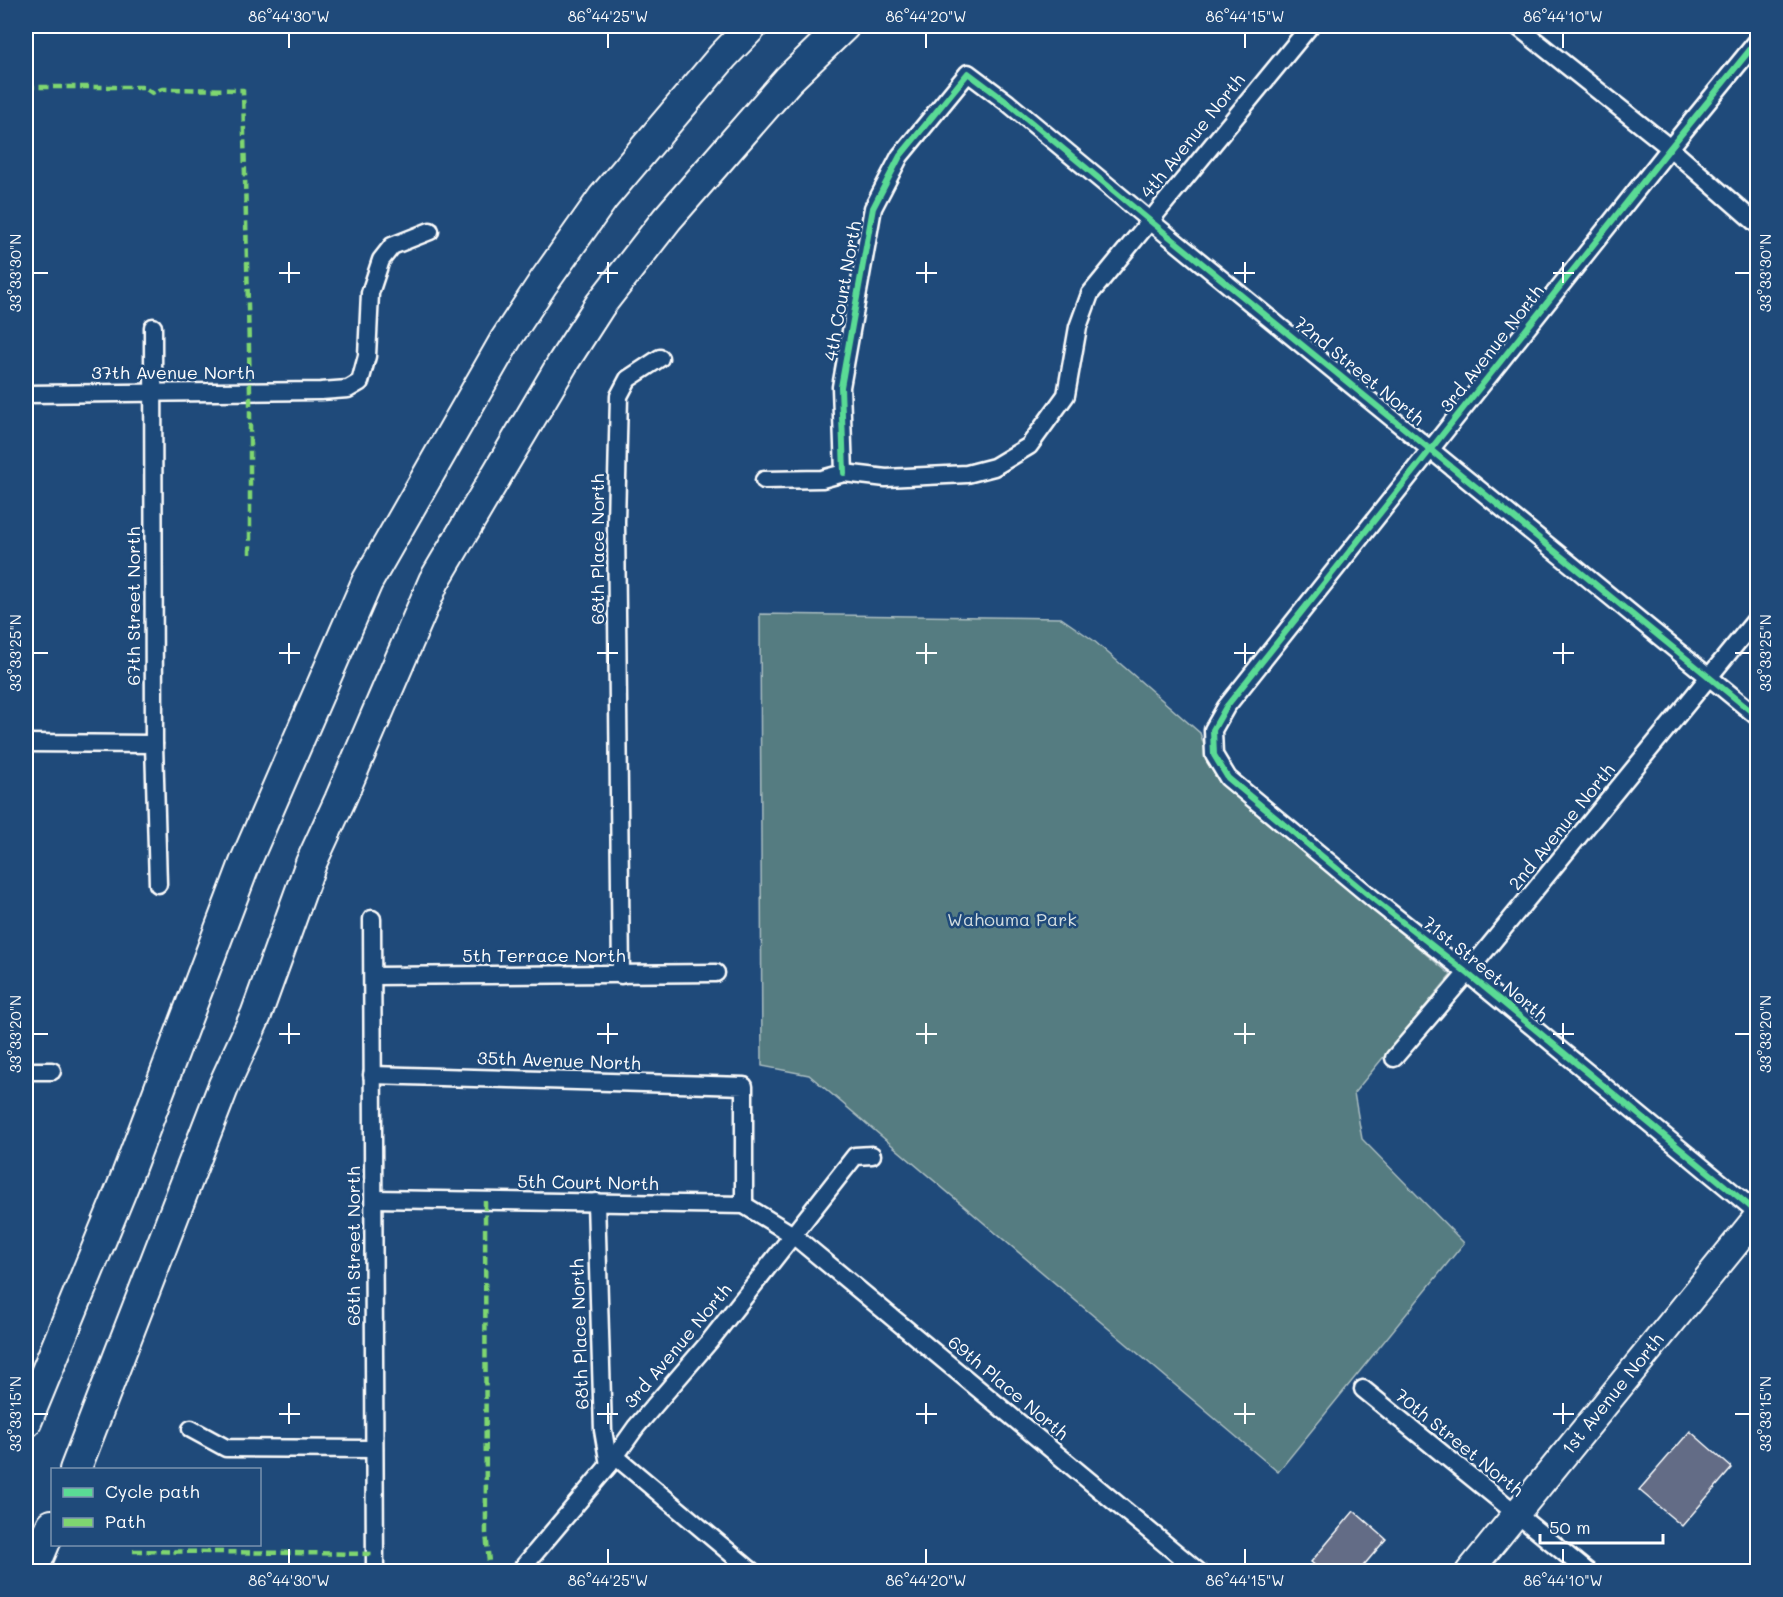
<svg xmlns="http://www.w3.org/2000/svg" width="1783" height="1597" font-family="Mali,sans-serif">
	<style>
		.green { fill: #557b81; stroke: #aabdc0; stroke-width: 1.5 }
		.building { fill: #646c86; stroke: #fff; stroke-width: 1.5 }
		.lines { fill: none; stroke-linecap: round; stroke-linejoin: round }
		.street-casing { stroke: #fff; stroke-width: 21 }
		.primary-casing { stroke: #fff; stroke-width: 30 }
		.highway-casing { stroke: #fff; stroke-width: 34 }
		.street { stroke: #1f4a7a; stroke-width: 16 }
		.primary { stroke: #1f4a7a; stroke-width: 26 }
		.highway { stroke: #1f4a7a; stroke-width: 30 }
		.quiet { stroke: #7fd670; stroke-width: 4.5; stroke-dasharray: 9 4.5; stroke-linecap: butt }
		.cycleway-casing { stroke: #1f4a7a; stroke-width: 10 }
		.cycleway { stroke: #5adb95; stroke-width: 6 }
		.ticks { fill: none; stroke: #fff; stroke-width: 2 }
		.labels { text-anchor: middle; stroke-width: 5; stroke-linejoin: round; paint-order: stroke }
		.street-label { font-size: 18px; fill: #fff; stroke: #1f4a7a }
		.park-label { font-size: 18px; fill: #d4dee0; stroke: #1f4a7a }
		.neatline { fill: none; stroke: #fff; stroke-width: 2 }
		.ticks-label { font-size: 15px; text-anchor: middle; fill: #fff }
	</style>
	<rect width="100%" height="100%" fill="#1f4a7a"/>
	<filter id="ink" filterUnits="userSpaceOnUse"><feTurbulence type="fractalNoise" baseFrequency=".0167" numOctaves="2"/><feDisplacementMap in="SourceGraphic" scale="12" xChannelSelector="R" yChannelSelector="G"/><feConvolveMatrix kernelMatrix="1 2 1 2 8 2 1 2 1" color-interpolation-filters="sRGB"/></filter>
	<g filter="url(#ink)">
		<polygon class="green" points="760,614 1061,618 1093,640 1200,733 1211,767 1221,784 1451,975 1354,1093 1362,1139 1464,1243 1278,1472 809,1075 762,1066"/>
		<g class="building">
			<polygon points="1690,1431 1732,1468 1682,1526 1639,1490"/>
			<polygon points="1354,1511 1386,1539 1358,1572 1323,1572 1311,1562"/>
		</g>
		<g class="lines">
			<defs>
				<g id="street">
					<polyline points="1517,26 1670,148 1758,225"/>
					<polyline points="1758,40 1670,148 1226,707 1213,730 1214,755 1228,778 1377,902 1467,973 1758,1213"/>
					<polyline points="153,327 154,744 158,884"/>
					<polyline points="26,394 321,391 348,389 360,382 367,356 370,293 381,260 392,246 430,231"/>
					<polyline points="844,473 841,387 873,208 900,156 968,73 1008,103 1149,220 1758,717"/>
					<polyline points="764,480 822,479 844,473 886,478 967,474 994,467 1029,446 1066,395 1078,327 1090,294 1310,26"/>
					<polyline points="26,743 154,744"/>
					<polyline points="372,919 375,1572"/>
					<polyline points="621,975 616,522 619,396 628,379 660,358"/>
					<polyline points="373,976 716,973"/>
					<polyline points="1394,1058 1467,973 1758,617"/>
					<polyline points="26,1071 52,1071"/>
					<polyline points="372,1075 744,1086 744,1205"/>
					<polyline points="374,1199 744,1205 793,1235 1199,1572"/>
					<polyline points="596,1202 603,1430 609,1465"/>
					<polyline points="1363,1389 1588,1572"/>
					<polyline points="191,1429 226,1448 374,1449"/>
					<polyline points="615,1456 753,1572"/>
					<polyline points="519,1572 609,1465 636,1427 709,1342 855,1156 872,1155"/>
				</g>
				<polyline id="primary" points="1469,1572 1758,1216"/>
				<g id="highway">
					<polyline points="26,1422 124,1183 245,863 367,582 506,339 543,283 603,198 723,56 752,26"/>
					<polyline points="75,1470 224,1085 256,1015 311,863 340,800 434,581 564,361 600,305 667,219 788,80 844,26"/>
					<polyline points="32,1572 52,1525"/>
				</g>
			</defs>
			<use href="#street" class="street-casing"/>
			<use href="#primary" class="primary-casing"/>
			<use href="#highway" class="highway-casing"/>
			<use href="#street" class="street"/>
			<use href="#primary" class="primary"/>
			<use href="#highway" class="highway"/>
			<g class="quiet">
				<polyline points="26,87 143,87 152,93 162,89 243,90 250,392 250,554"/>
				<polyline points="485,1201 486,1533 490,1572"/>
				<polyline points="133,1551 374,1554"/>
			</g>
			<defs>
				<g id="cycleway">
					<polyline points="1758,40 1670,148 1226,707 1213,730 1214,755 1228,778 1377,902 1467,973 1758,1213"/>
					<polyline points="844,473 841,387 873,208 900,156 968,73 1008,103 1149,220 1758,717"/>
				</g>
			</defs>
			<use href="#cycleway" class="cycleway-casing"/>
			<use href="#cycleway" class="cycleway"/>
		</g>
	</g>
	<path class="ticks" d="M289 33V48M608 33V48M926 33V48M1245 33V48M1563 33V48M289 262V283M608 262V283M926 262V283M1245 262V283M1563 262V283M33 273H48M279 273H300M597 273H618M916 273H937M1234 273H1255M1553 273H1574M1735 273H1750M289 643V664M608 643V664M926 643V664M1245 643V664M1563 643V664M33 653H48M279 653H300M597 653H618M916 653H937M1234 653H1255M1553 653H1574M1735 653H1750M289 1023V1044M608 1023V1044M926 1023V1044M1245 1023V1044M1563 1023V1044M33 1034H48M279 1034H300M597 1034H618M916 1034H937M1234 1034H1255M1553 1034H1574M1735 1034H1750M289 1403V1424M608 1403V1424M926 1403V1424M1245 1403V1424M1563 1403V1424M33 1414H48M279 1414H300M597 1414H618M916 1414H937M1234 1414H1255M1553 1414H1574M1735 1414H1750M289 1549V1564M608 1549V1564M926 1549V1564M1245 1549V1564M1563 1549V1564"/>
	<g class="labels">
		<g class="street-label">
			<text transform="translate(1193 136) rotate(-51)" y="6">4th Avenue North</text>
			<text transform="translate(843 291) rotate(-80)" y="6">4th Court North</text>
			<text transform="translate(1492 349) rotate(-52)" y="6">3rd Avenue North</text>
			<text transform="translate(1359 371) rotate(39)" y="6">72nd Street North</text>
			<text x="173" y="379">37th Avenue North</text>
			<text transform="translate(598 549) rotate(-90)" y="6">68th Place North</text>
			<text transform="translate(134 606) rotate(-90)" y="6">67th Street North</text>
			<text transform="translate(1562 827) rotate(-51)" y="6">2nd Avenue North</text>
			<text x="544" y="962">5th Terrace North</text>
			<text transform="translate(1485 969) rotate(39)" y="6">71st Street North</text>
			<text transform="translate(559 1061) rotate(2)" y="6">35th Avenue North</text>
			<text transform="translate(588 1183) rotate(1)" y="6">5th Court North</text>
			<text transform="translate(354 1246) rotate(-90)" y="6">68th Street North</text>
			<text transform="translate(580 1334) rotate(-92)" y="6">68th Place North</text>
			<text transform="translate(678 1346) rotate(-50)" y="6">3rd Avenue North</text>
			<text transform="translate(1008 1388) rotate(40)" y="6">69th Place North</text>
			<text transform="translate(1613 1394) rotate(-51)" y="6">1st Avenue North</text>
			<text transform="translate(1459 1443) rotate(39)" y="6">70th Street North</text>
		</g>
		<g class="park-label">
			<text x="1012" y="926">Wahouma Park</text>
		</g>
	</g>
	<rect width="1783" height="1597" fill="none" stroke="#1f4a7a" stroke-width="66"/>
	<rect x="51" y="1468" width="210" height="78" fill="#1f4a7a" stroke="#7992af" stroke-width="1.5"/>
	<rect x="63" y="1488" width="30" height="9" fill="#5adb95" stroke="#7992af" stroke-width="1.5"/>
	<text x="105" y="1498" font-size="18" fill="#ffffff">Cycle path</text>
	<rect x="63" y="1518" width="30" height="9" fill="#7fd670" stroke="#7992af" stroke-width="1.5"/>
	<text x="105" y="1528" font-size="18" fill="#ffffff">Path</text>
	<path d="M1540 1534v9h123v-9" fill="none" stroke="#ffffff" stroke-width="3"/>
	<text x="1549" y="1534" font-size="18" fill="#ffffff" stroke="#1f4a7a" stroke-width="4.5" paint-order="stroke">50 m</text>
	<rect x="33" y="33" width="1717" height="1531" class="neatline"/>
	<g class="ticks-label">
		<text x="289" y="22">86°44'30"W</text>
		<text x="608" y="22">86°44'25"W</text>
		<text x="926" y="22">86°44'20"W</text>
		<text x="1245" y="22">86°44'15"W</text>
		<text x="1563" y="22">86°44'10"W</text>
		<text transform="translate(16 273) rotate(-90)" y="5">33°33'30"N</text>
		<text transform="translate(1766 273) rotate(-90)" y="5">33°33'30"N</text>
		<text transform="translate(16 653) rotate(-90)" y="5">33°33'25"N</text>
		<text transform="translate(1766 653) rotate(-90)" y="5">33°33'25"N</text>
		<text transform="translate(16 1034) rotate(-90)" y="5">33°33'20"N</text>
		<text transform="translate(1766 1034) rotate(-90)" y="5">33°33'20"N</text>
		<text transform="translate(16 1414) rotate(-90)" y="5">33°33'15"N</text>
		<text transform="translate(1766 1414) rotate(-90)" y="5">33°33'15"N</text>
		<text x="289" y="1586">86°44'30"W</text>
		<text x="608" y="1586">86°44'25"W</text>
		<text x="926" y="1586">86°44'20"W</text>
		<text x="1245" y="1586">86°44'15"W</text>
		<text x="1563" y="1586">86°44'10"W</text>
	</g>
</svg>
